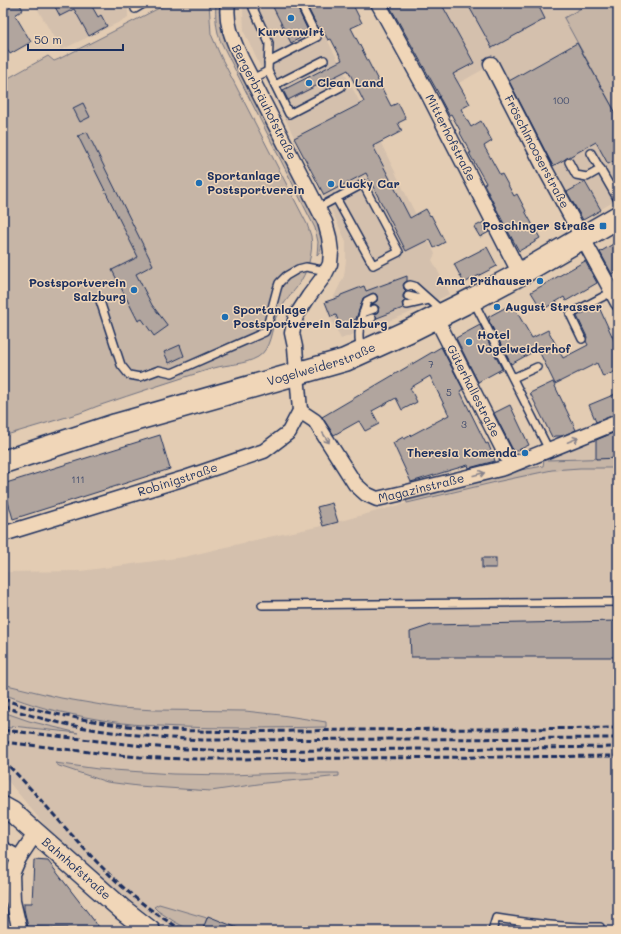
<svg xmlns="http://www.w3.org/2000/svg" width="621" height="934" font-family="Mali,sans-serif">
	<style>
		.built { fill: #d4c0ad }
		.green { fill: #c6b5a6; stroke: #707282 }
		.building { fill: #b1a59e; stroke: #1b2f5e }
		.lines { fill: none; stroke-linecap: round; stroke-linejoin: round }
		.lane-casing { stroke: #1b2f5e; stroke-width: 10 }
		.street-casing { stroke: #1b2f5e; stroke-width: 17 }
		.secondary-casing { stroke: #1b2f5e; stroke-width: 23 }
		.primary-casing { stroke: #1b2f5e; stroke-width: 25 }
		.lane { stroke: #f0d6b8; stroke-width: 7 }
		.street { stroke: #f0d6b8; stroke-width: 14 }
		.secondary { stroke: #f0d6b8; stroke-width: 20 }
		.primary { stroke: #f0d6b8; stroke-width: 22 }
		.rail { stroke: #1b2f5e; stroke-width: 3; stroke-dasharray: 6 3; stroke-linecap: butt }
		.oneway { stroke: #86828b }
		.poi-dot { fill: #1f6fb2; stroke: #f0d6b8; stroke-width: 1.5 }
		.labels { text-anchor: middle; stroke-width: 3; stroke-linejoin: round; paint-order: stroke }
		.number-label { font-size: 10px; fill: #404c6e }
		.poi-label { font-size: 12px; font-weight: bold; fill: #1b2f5e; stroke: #f0d6b8; text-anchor: start }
		.street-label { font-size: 12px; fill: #1b2f5e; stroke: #f0d6b8 }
	</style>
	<rect width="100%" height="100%" fill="#e3ccb3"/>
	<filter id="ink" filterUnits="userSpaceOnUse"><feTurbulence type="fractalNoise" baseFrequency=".025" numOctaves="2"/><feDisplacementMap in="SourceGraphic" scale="8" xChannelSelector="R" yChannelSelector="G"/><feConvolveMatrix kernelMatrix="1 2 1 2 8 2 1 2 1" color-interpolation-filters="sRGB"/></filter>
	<g filter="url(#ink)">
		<g class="built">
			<polygon points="34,3 134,3 128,6 128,18 61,50"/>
			<polygon points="244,3 308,3 378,137 435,254 432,260 450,294 407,314 341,339 327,311 344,276 346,260 346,242 340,228 293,135 244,32 243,9"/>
			<polygon points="382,3 618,3 618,199 568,229 484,69 432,98"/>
			<polygon points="618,422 618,931 175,931 126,899 52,834 3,775 3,572 81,571 184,557 264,538 322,526 407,503 496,482 551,470 543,458"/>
		</g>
		<g class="green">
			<path d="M169 3H209L211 34 221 57 307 224C308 228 310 232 311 236 314 253 307 273 297 287 290 296 281 306 276 317 271 330 271 349 258 357 244 365 228 364 214 368 175 380 136 393 98 406L80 413 3 436V81L48 56 54 61 59 59Z"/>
			<path d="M216 3H220L221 28 225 40 316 219C320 229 326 247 317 255L318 242 315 228 220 40C216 28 215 16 216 3Z"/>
			<polygon points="590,3 618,3 618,117 564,18"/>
			<polygon points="543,458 547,460 618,458 618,468 580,468 552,470 496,482 407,503 406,499 515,471 543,466 544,460"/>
			<path d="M3 684 61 698 119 708 155 710 245 711 281 715 326 722V727C271 728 215 729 160 726 127 725 93 719 61 712 41 708 22 701 3 694Z"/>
			<polygon points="3,712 29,721 78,733 12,726 11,728 3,727"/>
			<polygon points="55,763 98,769 173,774 230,775 288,773 339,773 339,776 312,779 265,783 211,791 138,786 107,782 59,766"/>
			<polygon points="159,904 207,918 202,931 192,931 175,922 158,911 154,907"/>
		</g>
		<g class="building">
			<polygon points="3,3 19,3 23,10 15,15 31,42 10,54 3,42"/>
			<polygon points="53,3 90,3 98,17 101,15 107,26 89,36 74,9 60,16"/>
			<polygon points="271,3 295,3 309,33 291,43"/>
			<polygon points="313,3 352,3 362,23 351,28 391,106 398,103 406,119 398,123 402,131 373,146 410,218 426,209 430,216 431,215 445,242 434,248 430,239 406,251 366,173 324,195 294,138 364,102 348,70 288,100 283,90 342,60 331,39 328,40 321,27 318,28 307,6"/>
			<polygon points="388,3 441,3 474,63 453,74 470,104 461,109 471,127 481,121 492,141 484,146 500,175 502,174 514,196 517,194 526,211 525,211 540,238 535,241 535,242 519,251 504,224 484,184 486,183 469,153 471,153 460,133 461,132 451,114 449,115 441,100 439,97 440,96"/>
			<polygon points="467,3 537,3 545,19 492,48"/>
			<polygon points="577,43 618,117 618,159 608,164 596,142 553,166 509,81"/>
			<polygon points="83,103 90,117 80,122 73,108"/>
			<polygon points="87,132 153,265 136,274 152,305 168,326 154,336 142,319 138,321 112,270 138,257 78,136"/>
			<polygon points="585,182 601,210 583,220 567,192"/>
			<polygon points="484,222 489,232 480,237 474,227"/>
			<polygon points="618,241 618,271 612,274 600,252"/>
			<polygon points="487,247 497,266 464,283 454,264"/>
			<polygon points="585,261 597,283 566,301 564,297 542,310 531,292"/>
			<polygon points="407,276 407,281 404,283 403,285 404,289 406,291 403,295 403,298 406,300 402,303 403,308 377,318 375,314 378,312 379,307 375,304 371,305 377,301 378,298 376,294 373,293 363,298 356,319 354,320 353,324 341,328 336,315 331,317 325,302 340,297 341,295 364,286 366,291"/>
			<polygon points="512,304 532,338 548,330 563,358 588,345 586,341 587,337 577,316 598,305 618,349 618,370 603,377 597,363 555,384 538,349 511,364 489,321 490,320 488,317"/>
			<polygon points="480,325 502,369 478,382 456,338"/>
			<polygon points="180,345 184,356 169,363 164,352"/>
			<polygon points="441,347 463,389 460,391 486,444 488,443 495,461 469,468 468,465 411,482 393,443 403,437 404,439 449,415 430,376 410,388 417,402 402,410 396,398 372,411 379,424 365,431 359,421 334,435 322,417"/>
			<polygon points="553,382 576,430 562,436 555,436 552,437 530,393"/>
			<polygon points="618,393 618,414 596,422 589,405"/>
			<polygon points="510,405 529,445 514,452 494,413"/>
			<polygon points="618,431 618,458 596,459 596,440"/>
			<polygon points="160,435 170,469 13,519 3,484"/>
			<polygon points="332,503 338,522 323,526 317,507"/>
			<rect x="482" y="558" width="14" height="10"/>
			<polygon points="618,621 618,657 411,657 410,632 431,625"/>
			<polygon points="34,860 48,861 102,931 69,931 67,928 28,927 24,909 24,903 32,903"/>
			<polygon points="208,916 245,931 202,931"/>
		</g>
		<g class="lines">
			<defs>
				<g id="lane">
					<polyline points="254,3 253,8 269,43 268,71 289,114 341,87"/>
					<polyline points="135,9 145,3"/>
					<polyline points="268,62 317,37 300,3"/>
					<polyline points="252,79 268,71"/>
					<polyline points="275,85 324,60"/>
					<polyline points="591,153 618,200"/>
					<polyline points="569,162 576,175 587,177 601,169"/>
					<polyline points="318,208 363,184 399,252 373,265 336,198"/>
					<polyline points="408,286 410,285 414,286 442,311"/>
					<polyline points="408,296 425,300"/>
					<polyline points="100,301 121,365 129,375 140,377 159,370 172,373 265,332 268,323 277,289 279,283 286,276 298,269 306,267 327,271"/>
					<polyline points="474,302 549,450"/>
					<polyline points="407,305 429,300"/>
					<polyline points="363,313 374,309"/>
					<polyline points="361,322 372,318"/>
					<polyline points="582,339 570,314 612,292"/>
					<path d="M361 351C356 331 361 320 367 301L373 298"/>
					<polyline points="513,378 537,367"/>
					<polyline points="262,605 618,602"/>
					<path d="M492 931 496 918C530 923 565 928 600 927"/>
				</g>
				<g id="street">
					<path id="s1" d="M378 3 427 92 520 274"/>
					<path id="s2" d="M491 64 545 169 618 303"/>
					<path id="s3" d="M436 318 511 465"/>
					<path id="s4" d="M300 411 315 421 355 484 366 494 377 499 403 493 504 468 618 422"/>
					<path id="s5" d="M3 534 182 479 264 451 289 432 300 411 295 347 292 333 296 316 309 296 324 276 330 264 331 252 329 237 325 222 241 58C233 40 225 23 228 3"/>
					<polyline points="3,849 19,858"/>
					<polyline points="20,931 13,901 12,874 19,858 31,840 35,832"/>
				</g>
				<g id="secondary">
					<path id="s6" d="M3 807 12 812 123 910 150 931"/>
				</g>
				<g id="primary">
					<path id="s7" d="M3 462 116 425 345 360 409 331 473 299 520 274 618 217"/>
				</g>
			</defs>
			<use href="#lane" class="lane-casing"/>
			<use href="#street" class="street-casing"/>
			<use href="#secondary" class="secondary-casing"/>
			<use href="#primary" class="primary-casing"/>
			<use href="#lane" class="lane"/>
			<use href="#street" class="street"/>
			<use href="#secondary" class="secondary"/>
			<use href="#primary" class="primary"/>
			<g class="rail">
				<path d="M3 699C25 707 48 713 72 717 166 737 262 731 357 730 444 729 531 729 618 728"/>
				<path d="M3 706C67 730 134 736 202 740L618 738"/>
				<polyline points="3,730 143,746 187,749 230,751 618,747"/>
				<path d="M3 742C49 747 94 753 140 757 170 759 200 759 229 759L618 756"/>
				<path d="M3 760C62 818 110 892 185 931"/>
			</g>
		</g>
		<defs><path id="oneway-shaft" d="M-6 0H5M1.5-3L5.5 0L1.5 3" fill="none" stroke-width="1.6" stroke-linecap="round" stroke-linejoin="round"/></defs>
		<g class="oneway">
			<use href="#oneway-shaft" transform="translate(326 438) rotate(57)"/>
			<use href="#oneway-shaft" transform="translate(573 440) rotate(-22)"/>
			<use href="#oneway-shaft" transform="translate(479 474) rotate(-14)"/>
		</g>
	</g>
	<g class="poi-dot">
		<circle cx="291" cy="18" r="4"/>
		<circle cx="309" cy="83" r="4"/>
		<circle cx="199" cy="183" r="4"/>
		<circle cx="331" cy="184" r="4"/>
		<rect x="599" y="222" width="8" height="8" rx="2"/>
		<circle cx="540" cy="281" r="4"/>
		<circle cx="134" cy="290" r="4"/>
		<circle cx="497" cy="307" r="4"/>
		<circle cx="225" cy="317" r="4"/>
		<circle cx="469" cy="342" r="4"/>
		<circle cx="525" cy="453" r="4"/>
	</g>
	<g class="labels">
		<g class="number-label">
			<text x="561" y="104">100</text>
			<text x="431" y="368">7</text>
			<text x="449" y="396">5</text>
			<text x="464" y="428">3</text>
			<text x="78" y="483">111</text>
		</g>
		<g class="poi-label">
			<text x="291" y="36" text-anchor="middle">Kurvenwirt</text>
			<text x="317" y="87">Clean Land</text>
			<text x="207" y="180">Sportanlage<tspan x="207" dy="14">Postsportverein</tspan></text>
			<text x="339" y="188">Lucky Car</text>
			<text x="595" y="230" text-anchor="end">Poschinger Straße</text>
			<text x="532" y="285" text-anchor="end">Anna Prähauser</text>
			<text x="126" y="287" text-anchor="end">Postsportverein<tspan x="126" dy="14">Salzburg</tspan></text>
			<text x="505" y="311">August Strasser</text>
			<text x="233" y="314">Sportanlage<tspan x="233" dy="14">Postsportverein Salzburg</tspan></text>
			<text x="477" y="339">Hotel<tspan x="477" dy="14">Vogelweiderhof</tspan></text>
			<text x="517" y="457" text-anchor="end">Theresia Komenda</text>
		</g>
		<g class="street-label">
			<text transform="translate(264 102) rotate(63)" y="4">Bergerbräuhofstraße</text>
			<text dy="4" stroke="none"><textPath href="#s1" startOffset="153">Mitterhofstraße</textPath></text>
			<text dy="4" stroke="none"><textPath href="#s2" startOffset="99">Fröschlmooserstraße</textPath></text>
			<text dy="4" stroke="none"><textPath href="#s7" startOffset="333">Vogelweiderstraße</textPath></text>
			<text dy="4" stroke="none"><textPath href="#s3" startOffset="82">Güterhallestraße</textPath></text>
			<text dy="4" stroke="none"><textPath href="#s5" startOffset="183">Robinigstraße</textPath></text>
			<text dy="4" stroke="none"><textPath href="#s4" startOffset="165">Magazinstraße</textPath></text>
			<text dy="4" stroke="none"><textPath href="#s6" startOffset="96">Bahnhofstraße</textPath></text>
		</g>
	</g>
	<rect width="621" height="934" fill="none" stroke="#f0d6b8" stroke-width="16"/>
	<rect x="8" y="8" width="605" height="918" fill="none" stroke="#1b2f5e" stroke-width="1.5" filter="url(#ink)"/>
	<path d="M28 44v6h95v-6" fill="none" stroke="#1b2f5e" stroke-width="2"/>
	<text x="34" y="44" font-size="12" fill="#1b2f5e" stroke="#f0d6b8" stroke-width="3" paint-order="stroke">50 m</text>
</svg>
